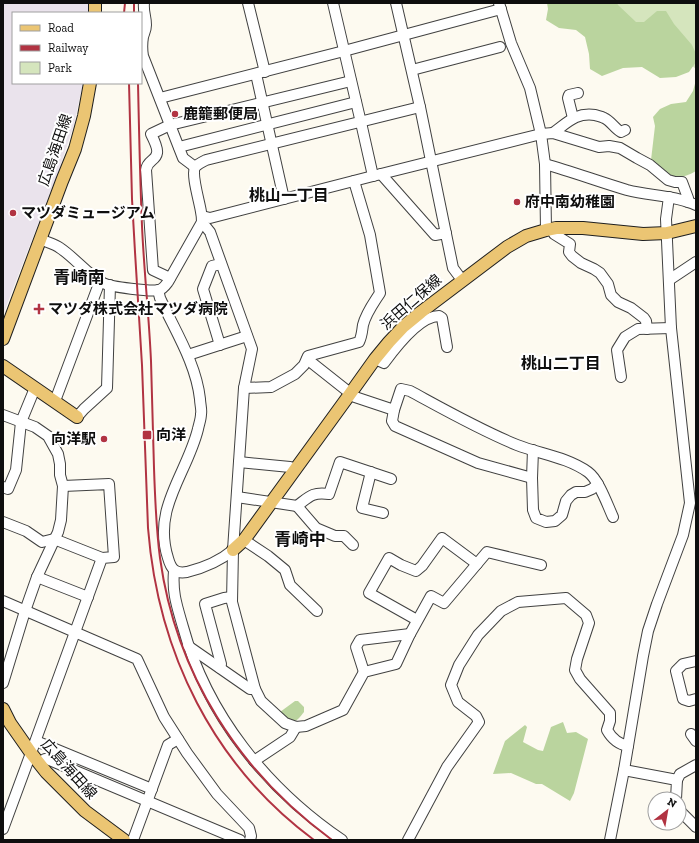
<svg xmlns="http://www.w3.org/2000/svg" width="699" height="843" font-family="'Zilla Slab','Noto Sans JP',serif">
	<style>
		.industrial { fill: #eae3ec }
		.green { fill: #d5e5bd }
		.forest { fill: #bad49e }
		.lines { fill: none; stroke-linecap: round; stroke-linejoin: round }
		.minor-casing { stroke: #414141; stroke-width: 12 }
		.major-casing { stroke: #1f1f1f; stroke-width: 14 }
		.minor { stroke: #fff; stroke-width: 10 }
		.major { stroke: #ebc573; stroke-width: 12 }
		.rail { stroke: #b13342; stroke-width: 2 }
		.poi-dot { fill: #b13342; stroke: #fff; stroke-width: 1.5 }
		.labels { text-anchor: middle; stroke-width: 4; stroke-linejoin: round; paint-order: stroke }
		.poi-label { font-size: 15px; font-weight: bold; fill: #0e0e0e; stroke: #fff; text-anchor: start }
		.street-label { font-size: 15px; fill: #0e0e0e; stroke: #fff }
		.neighbourhood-label { font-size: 16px; font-weight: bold; fill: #0e0e0e; stroke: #fff }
		.quarter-label { font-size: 17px; font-weight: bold; fill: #0e0e0e; stroke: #fff }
	</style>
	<rect width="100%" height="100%" fill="#fdfaf0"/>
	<polygon class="industrial" points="3,3 89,3 88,13 13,13 13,83 83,83 74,125 60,167 3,315"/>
	<polygon class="green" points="604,3 696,3 696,69 690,64"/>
	<g class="forest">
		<polygon points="547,3 617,3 618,5 636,22 644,22 657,11 666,11 674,24 692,45 696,54 696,62 689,72 676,77 660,78 642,67 623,68 602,76 590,69 589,54 585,37 576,30 559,28 546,20 548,9"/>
		<path d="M696 80V171C686 177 672 181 662 172 658 169 655 164 651 160L655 126 653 117 660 109 671 104 686 102 693 91Z"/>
		<path d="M295 701H298L304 707V712C300 717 298 721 291 722L282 715 280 712Z"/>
		<polygon points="563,722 567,733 576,732 588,739 574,793 570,801 542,784 536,784 511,773 493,774 505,741 525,725 527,727 523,742 538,750 543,751 551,727"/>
	</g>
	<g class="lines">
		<defs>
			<g id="minor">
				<path d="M144 3C143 12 146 16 146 25 146 30 144 33 143 37 142 43 142 50 143 56L183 158 195 167"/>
				<polyline points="248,3 265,72"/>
				<polyline points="333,3 362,127 373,176"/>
				<polyline points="396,3 420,107 453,268 462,280"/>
				<polyline points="499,3 511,43 530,88 541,134 545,164 546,230"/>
				<polyline points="412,70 500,47"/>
				<polyline points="256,74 284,199"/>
				<polyline points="160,98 344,51 501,9"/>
				<polyline points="573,118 568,98 569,95 578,93"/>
				<path d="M553 133C567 123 576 112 595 115 598 116 601 116 604 118 611 121 614 128 621 132L625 130"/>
				<polyline points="179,147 356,102"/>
				<path d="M545 164C573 172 600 182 627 190 650 196 674 195 696 205"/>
				<polyline points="381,174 435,235 446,233"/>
				<polyline points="202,216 210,218 373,176 541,134 553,133 599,147 609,146 620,148 637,158 650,165 668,180 675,182 682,182 688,198 688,202"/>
				<polyline points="202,222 210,232 252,349 244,388 233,550 232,602 255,689 261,701 285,723 296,727 306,726 343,710 364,672 396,664 410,634 431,596 444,603 487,552 541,565"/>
				<polyline points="552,229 554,234 570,244 569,252 572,256 581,263 594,269 600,273 608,284 611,295 618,302 631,308 644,318 646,321 647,329"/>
				<path d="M40 239C46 242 55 244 60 248 75 258 87 274 103 283 110 287 152 292 159 290 163 289 165 286 168 282L202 222C202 219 202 216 201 212 200 203 191 175 195 167 198 164 202 162 206 160L420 107"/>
				<path d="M170 278 153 270 146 170C147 160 156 161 157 153 158 149 153 138 151 134L170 125 351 81"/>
				<polyline points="669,280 696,262"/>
				<path d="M158 290 160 298C175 331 196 363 200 399 200 404 202 410 201 414 201 419 199 424 198 429 187 474 152 508 168 558 171 569 175 574 187 572 203 568 220 561 233 550"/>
				<polyline points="220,345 203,289 212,266 221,264"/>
				<polyline points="188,355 247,336"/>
				<polyline points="307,359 355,397 394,410"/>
				<path d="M375 359 384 363C395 348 420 316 439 316L442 318 447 347"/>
				<polyline points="621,377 617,350 625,337 638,329 671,328"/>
				<path d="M244 388 271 387 295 374 304 365 308 356 359 342C362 336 362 331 363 325 366 313 373 304 380 293L370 235 354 181"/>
				<polyline points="55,401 100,281"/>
				<polyline points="3,415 35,427 48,436 58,454 60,464 60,475 63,486 61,520 58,532 37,577 25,611 3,683"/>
				<polyline points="77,417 84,409 107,388 110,285"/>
				<polyline points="533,450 532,478 533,510 536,518 546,522 555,521 562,515 566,501 571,495 576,492 585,492 592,489 598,484"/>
				<polyline points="239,462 290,467 296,469"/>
				<polyline points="371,472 362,508 383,513"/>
				<path d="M532 478 478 463 395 426 392 421 394 410 401 389 410 391C445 410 480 430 517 445 540 454 567 457 588 472 599 480 607 504 613 517"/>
				<polyline points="3,487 8,489 16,470 21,422 35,388"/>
				<polyline points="237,497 297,506"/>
				<polyline points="3,522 26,531 42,542 54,539 102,558"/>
				<polyline points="244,540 268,556 285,570 290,585 317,611"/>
				<path d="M353 545 344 536H335L316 528 297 506C310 496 312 492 329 494L340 462 391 479"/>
				<path d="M174 571C172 593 177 606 183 627 207 715 267 789 342 840"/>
				<polyline points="37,577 88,597"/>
				<polyline points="3,601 137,659 164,717 187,753 217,794 249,828 251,836 250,840"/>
				<polyline points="417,620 369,593 389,558 401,565 416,571 422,566 442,538 477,564"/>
				<polyline points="188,646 250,689 255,689"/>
				<polyline points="696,661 683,664 676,671 683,699 689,701 696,699"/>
				<polyline points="220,668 221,664 205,604 224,598 232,597"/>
				<polyline points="364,672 356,647 360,640 410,634"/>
				<polyline points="691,734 696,741"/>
				<polyline points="36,741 152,789"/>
				<polyline points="254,761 290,737 296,727"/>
				<polyline points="39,763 45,759 47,759 240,840"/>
				<polyline points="624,770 677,780 676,799"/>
				<polyline points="677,780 680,774 696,765"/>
				<polyline points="679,810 696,827"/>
				<polyline points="3,829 31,753 102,558 114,557 109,484 63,486"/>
				<polyline points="133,840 168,745 178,739"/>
				<path d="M408 840 447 767 479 722 476 716 458 702 451 685 459 665 478 635 501 611 518 602 566 598 586 615 589 623 577 659 575 670 580 679 610 713V721L607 730C612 739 618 744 628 746"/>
				<polyline points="610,840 624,770 643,656 648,631 657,604 683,535 690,503 671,328 666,219 669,197"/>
			</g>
			<g id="major">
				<polyline points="95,13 95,3"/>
				<polyline points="3,339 62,181 75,149 84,116 90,83"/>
				<polyline points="3,366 77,417"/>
				<polyline points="233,550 244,540 350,394 375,359 389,342 404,326 421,312 507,247 526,236 546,230 556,228 583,228 643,234 667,233 696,226"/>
				<polyline points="3,709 10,723 31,753 46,772 85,811 124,840"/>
			</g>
		</defs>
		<use href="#minor" class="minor-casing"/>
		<use href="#major" class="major-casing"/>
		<use href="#minor" class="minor"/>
		<use href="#major" class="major"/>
		<g class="rail">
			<polyline points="124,13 125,3"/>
			<polyline points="134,13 134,3"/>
			<path d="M129 83 132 199 135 252 142 365 148 528C158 653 213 765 314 840"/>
			<path d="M138 83C139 131 140 179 142 226 144 271 149 316 151 361 152 397 153 432 154 468 155 498 156 528 160 558 176 674 238 771 332 840"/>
		</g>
	</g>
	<g class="poi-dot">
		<circle cx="175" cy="114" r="4"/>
		<circle cx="517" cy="202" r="4"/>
		<circle cx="13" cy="213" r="4"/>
		<path d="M37 303h4v4h4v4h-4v4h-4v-4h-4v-4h4z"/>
		<rect x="142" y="430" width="10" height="10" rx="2"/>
		<circle cx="104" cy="439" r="4"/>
	</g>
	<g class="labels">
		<g class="poi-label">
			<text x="183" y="119">鹿籠郵便局</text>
			<text x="525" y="207">府中南幼稚園</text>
			<text x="21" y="218">マツダミュージアム</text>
			<text x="48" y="314">マツダ株式会社マツダ病院</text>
			<text x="156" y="440">向洋</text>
			<text x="96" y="444" text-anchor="end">向洋駅</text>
		</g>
		<g class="street-label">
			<text transform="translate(55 150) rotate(-71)" y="5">広島海田線</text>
			<text transform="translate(411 302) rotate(-41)" y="5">浜田仁保線</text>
			<text transform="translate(69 769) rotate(48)" y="5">広島海田線</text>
		</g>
		<g class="neighbourhood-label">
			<text x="289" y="201">桃山一丁目</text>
			<text x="561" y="369">桃山二丁目</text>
		</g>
		<g class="quarter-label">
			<text x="79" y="283">青崎南</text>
			<text x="300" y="545">青崎中</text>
		</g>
	</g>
	<rect width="699" height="843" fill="none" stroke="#0e0e0e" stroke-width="8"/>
	<rect x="12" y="12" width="130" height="72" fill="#ffffff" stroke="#9f9f9f"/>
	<rect x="20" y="25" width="20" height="6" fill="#ebc573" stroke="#9f9f9f"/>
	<text x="48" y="32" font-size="12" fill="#0e0e0e">Road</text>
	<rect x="20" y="45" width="20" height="6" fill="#b13342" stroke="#9f9f9f"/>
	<text x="48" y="52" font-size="12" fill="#0e0e0e">Railway</text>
	<rect x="20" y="62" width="20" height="12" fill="#d5e5bd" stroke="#9f9f9f"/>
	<text x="48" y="72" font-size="12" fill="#0e0e0e">Park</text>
	<g transform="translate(667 811) rotate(31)"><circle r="19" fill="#ffffff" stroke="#9f9f9f"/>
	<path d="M0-3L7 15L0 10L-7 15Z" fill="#b13342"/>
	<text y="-6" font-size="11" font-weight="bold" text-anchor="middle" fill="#0e0e0e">N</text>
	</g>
</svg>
